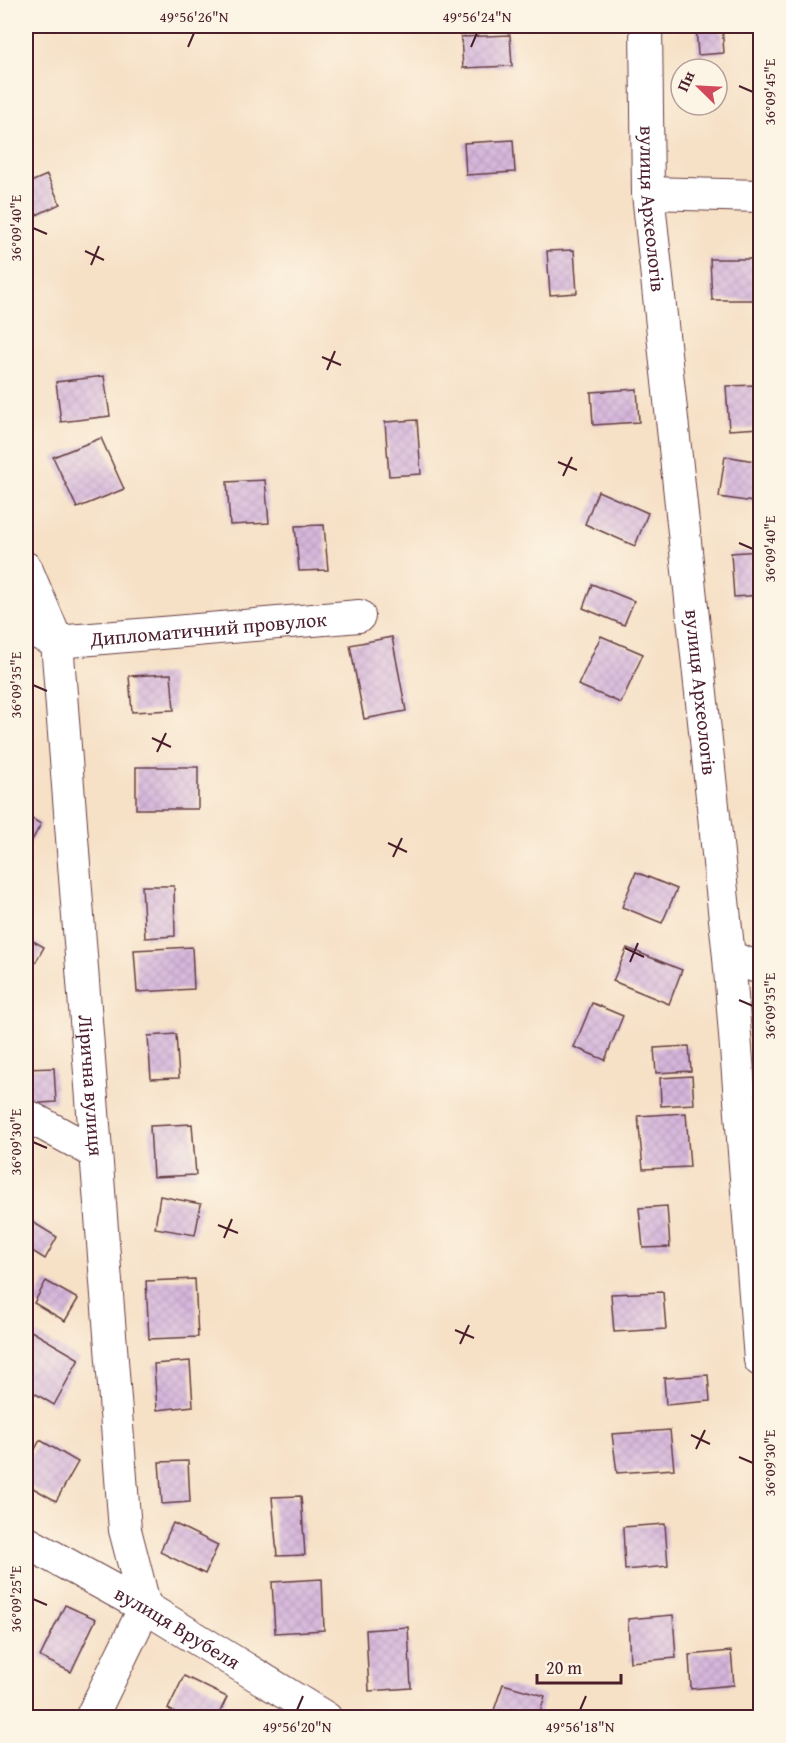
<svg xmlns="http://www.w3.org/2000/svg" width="786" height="1743" font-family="'Gentium Book Plus',serif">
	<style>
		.building { fill: url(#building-cross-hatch) }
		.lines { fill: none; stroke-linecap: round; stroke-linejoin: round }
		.minor-casing { stroke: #643c42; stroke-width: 34 }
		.minor { stroke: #fff; stroke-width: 32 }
		.ticks { fill: none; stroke: #4a1f2b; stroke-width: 2 }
		.labels { text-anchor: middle; stroke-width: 4.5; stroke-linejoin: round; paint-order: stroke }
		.street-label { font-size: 20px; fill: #4a1f2b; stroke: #fcf5e5 }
		.neatline { fill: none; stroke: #4a1f2b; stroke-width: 2 }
		.ticks-label { font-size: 15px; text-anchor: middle; fill: #4a1f2b }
	</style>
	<defs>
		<pattern id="building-cross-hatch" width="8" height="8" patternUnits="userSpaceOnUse" patternTransform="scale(1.5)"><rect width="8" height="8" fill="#d6b6dc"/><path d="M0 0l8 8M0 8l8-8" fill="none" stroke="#b99cbd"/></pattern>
	</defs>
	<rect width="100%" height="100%" fill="#fcf5e5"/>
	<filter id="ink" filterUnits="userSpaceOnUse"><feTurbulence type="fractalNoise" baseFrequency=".0167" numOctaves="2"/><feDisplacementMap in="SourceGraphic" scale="12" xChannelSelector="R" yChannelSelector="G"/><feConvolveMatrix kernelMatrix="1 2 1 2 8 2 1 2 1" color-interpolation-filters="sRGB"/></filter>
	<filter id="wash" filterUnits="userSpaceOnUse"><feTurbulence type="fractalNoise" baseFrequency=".008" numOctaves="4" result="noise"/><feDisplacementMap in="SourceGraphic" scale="24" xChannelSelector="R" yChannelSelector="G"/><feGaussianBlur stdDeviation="1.35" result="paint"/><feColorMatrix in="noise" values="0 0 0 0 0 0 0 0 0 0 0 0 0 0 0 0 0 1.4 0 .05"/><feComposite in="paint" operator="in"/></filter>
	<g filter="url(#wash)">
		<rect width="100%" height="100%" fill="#f6e0c6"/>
		<g id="blocks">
			<g class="building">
				<polygon points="696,26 722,26 724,53 698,55"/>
				<polygon points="510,35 512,66 463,68 461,37"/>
				<polygon points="513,140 515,172 466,175 464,143"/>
				<polygon points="47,175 60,204 26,220 26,184"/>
				<polygon points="574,250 577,293 550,295 547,251"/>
				<polygon points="710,259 760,259 760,300 712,300"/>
				<polygon points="104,376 110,416 61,422 56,382"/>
				<polygon points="758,385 760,428 729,430 726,386"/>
				<polygon points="637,389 639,422 593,425 591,392"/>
				<polygon points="417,420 421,474 389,476 385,422"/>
				<polygon points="101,438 124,489 77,508 53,457"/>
				<polygon points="725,456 760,462 760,503 719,497"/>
				<polygon points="265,480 269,523 230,525 227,482"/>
				<polygon points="598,491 648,513 635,546 585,524"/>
				<polygon points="324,525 328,570 299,571 295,526"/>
				<polygon points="760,551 760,595 734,597 731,553"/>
				<polygon points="592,584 634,601 624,625 583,608"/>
				<polygon points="601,636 643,654 621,703 578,685"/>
				<polygon points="392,637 406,711 364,719 350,645"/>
				<polygon points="754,644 760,644 760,683 756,684"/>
				<polygon points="171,674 174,710 132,712 129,676"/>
				<rect x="136" y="767" width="62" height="42"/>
				<polygon points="26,815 41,824 26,851"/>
				<polygon points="636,872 677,889 662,923 622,907"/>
				<polygon points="142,886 174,886 175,936 145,938"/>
				<polygon points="26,937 44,947 26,980"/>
				<polygon points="192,947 194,989 137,992 134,950"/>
				<polygon points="627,948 682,970 669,1004 613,981"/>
				<polygon points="592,1003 623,1016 605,1060 574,1047"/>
				<polygon points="176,1034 179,1078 151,1079 148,1036"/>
				<polygon points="689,1046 691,1071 656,1073 654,1048"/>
				<polygon points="54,1068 56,1102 26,1104 26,1069"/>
				<polygon points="692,1076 694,1104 661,1106 660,1078"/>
				<polygon points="686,1113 690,1167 643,1169 638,1116"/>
				<polygon points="192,1124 196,1175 153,1177 150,1126"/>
				<polygon points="160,1196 201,1204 195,1235 155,1228"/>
				<polygon points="667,1206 670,1247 643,1248 639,1208"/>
				<polygon points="26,1218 57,1237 45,1259 26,1247"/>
				<polygon points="195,1279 198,1337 149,1339 146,1281"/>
				<polygon points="46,1281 78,1299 65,1321 34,1303"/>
				<polygon points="663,1292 666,1329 614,1332 611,1294"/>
				<polygon points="26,1328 79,1359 54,1405 26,1388"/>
				<polygon points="190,1361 193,1406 157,1410 154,1364"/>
				<polygon points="708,1375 710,1401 666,1405 664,1378"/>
				<polygon points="670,1430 674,1469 617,1473 612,1434"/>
				<polygon points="40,1440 78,1462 56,1501 26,1484 26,1466"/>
				<polygon points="188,1461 190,1502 162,1504 159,1462"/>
				<polygon points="301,1496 305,1555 277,1556 272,1497"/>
				<polygon points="173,1523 218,1545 205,1574 160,1552"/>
				<polygon points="665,1524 668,1566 625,1570 623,1527"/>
				<polygon points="322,1579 324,1630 275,1633 272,1582"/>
				<polygon points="65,1605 96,1619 71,1672 40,1657"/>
				<polygon points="673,1615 676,1658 630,1662 628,1619"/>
				<polygon points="408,1627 411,1688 369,1691 366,1630"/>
				<polygon points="731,1651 734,1685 691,1689 689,1655"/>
				<polygon points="184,1676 227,1697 217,1718 186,1718 168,1709"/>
				<polygon points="503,1684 545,1696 538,1718 492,1716"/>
			</g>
		</g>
	</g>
	<g filter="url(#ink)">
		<use href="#blocks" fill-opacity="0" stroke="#643c42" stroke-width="1.5"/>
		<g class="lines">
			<defs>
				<g id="minor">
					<path id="s1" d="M646 26 648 193 729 957 760 1360"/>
					<polyline points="648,193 760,196"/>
					<path id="s2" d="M26 568 57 642 125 1530 145 1607 91 1718"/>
					<path id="s3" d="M26 628 57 642 359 616"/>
					<polyline points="729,957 760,968"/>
					<polyline points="26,1115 96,1153"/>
					<path id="s4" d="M26 1542 145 1607 326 1718"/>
				</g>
			</defs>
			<use href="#minor" class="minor-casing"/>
			<use href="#minor" class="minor"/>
		</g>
	</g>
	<path class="ticks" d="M188 47 194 33M471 47 477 33M739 86 753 92M33 228 47 234M85 251 104 260M91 265 99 246M322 357 341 365M327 370 335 351M558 462 577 470M563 476 572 457M739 543 753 549M33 685 47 691M152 738 171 747M157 752 166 733M388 843 407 852M393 857 402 838M625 948 644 957M630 962 638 943M739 1000 753 1006M33 1142 47 1148M218 1225 238 1233M224 1238 232 1219M455 1330 474 1338M460 1344 469 1325M691 1435 710 1444M696 1449 705 1430M739 1457 753 1463M33 1599 47 1605M297 1710 303 1696M580 1710 586 1696"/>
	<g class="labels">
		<g class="street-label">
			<text dy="7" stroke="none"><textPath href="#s1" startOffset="183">вулиця Археологів</textPath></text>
			<text dy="7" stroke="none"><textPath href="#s3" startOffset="186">Дипломатичний провулок</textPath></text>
			<text dy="7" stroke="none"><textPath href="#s1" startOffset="669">вулиця Археологів</textPath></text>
			<text dy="7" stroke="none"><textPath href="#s2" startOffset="525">Лірична вулиця</textPath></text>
			<text dy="7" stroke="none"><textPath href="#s4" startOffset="174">вулиця Врубеля</textPath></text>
		</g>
	</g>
	<rect width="786" height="1743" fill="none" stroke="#fcf5e5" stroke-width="66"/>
	<g transform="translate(699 87) rotate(294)"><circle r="28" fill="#fcf5e5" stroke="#b59f9b" stroke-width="1.5"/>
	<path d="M0-4.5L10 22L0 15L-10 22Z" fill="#d1495b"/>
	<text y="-9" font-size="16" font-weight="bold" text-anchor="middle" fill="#4a1f2b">Пн</text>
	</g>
	<path d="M537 1674v9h84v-9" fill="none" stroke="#4a1f2b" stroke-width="3"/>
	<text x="546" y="1674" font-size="18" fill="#4a1f2b" stroke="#fcf5e5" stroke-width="4.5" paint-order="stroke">20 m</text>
	<rect x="33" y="33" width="720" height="1677" class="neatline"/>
	<g class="ticks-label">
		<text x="194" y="22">49°56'26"N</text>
		<text x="477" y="22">49°56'24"N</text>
		<text transform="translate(770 92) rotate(-90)" y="5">36°09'45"E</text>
		<text transform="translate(16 228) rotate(-90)" y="5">36°09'40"E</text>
		<text transform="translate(770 549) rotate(-90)" y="5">36°09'40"E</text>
		<text transform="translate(16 685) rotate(-90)" y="5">36°09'35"E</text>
		<text transform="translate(770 1006) rotate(-90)" y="5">36°09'35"E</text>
		<text transform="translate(16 1142) rotate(-90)" y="5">36°09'30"E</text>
		<text transform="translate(770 1463) rotate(-90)" y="5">36°09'30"E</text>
		<text transform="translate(16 1599) rotate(-90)" y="5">36°09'25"E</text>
		<text x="297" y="1732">49°56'20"N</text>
		<text x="580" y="1732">49°56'18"N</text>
	</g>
</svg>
